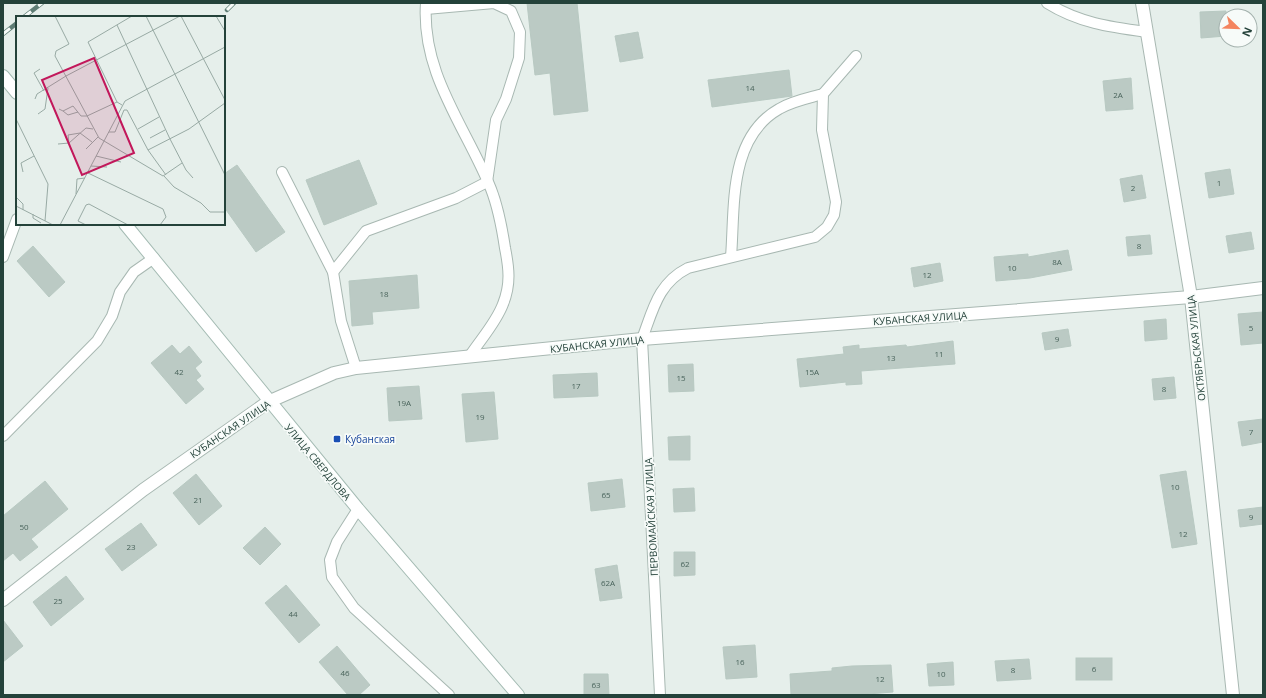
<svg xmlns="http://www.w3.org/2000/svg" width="1266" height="698" font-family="'Open Sans',sans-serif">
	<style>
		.building { fill: #bbcac4; stroke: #b8c9c2 }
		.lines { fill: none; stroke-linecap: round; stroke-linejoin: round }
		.lane-casing { stroke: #a8b8b2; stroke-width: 12 }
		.street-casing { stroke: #a8b8b2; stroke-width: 14 }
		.secondary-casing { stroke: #a4bbb3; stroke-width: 14 }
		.lane { stroke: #fff; stroke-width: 10 }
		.street { stroke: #fff; stroke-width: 12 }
		.secondary { stroke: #fff; stroke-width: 12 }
		.rail-casing { stroke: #5f7d75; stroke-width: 4.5 }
		.rail { stroke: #f7fbf9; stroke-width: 3; stroke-dasharray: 9; stroke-linecap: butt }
		.transit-dot { fill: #1a4fb4; stroke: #f7fbf9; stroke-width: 1.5 }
		.labels { text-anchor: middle; stroke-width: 3.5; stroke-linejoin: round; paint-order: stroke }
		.number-label { font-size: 8px; fill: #4a645c }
		.street-label { font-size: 10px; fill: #24423a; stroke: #f7fbf9 }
		.transit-label { font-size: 10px; fill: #164399; stroke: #f7fbf9; text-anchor: start }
		.inset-road { fill: none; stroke: #98aaa4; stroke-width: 1 }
		.view { fill: #c2185b; fill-opacity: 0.15; stroke: #c2185b; stroke-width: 2 }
		.inset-edge { fill: none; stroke: #24423a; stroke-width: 2 }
	</style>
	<rect width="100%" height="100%" fill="#e6efeb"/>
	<g class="building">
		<polygon points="527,3 577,3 588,111 554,115 550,73 535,75"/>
		<polygon points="1226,11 1226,36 1201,38 1200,12"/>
		<polygon points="638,32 643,58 620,62 615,36"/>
		<polygon points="789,70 792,96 712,107 708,80"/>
		<polygon points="1131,78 1133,109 1106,111 1103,81"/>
		<polygon points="359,160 377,204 324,225 306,180"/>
		<polygon points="237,165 285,232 256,252 224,207 224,174"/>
		<polygon points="1230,169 1234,194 1209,198 1205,173"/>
		<polygon points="1142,175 1146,198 1124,202 1120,179"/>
		<polygon points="1251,232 1254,249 1229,253 1226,236"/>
		<polygon points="1150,235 1152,254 1128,256 1126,237"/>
		<polygon points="33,246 65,282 49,297 17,261"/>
		<polygon points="1068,250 1072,270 1030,278 996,281 994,257 1028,254 1028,257"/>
		<polygon points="940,263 943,281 914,287 911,268"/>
		<polygon points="417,275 419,308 372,312 373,324 352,326 349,281"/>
		<polygon points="1263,312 1263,343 1241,345 1238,314"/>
		<polygon points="1166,319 1167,339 1145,341 1144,321"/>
		<polygon points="1068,329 1071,346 1045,350 1042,333"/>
		<polygon points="953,341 955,364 861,371 862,384 846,385 846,382 800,387 797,359 844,354 843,347 859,345 859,349 906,345 907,347"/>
		<polygon points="172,345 180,354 189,346 202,362 195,368 201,376 196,380 204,389 186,404 151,363"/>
		<polygon points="693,364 694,391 669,392 668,365"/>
		<polygon points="597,373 598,396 554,398 553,375"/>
		<polygon points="1174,377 1176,398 1154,400 1152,379"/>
		<polygon points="419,386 422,419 389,421 387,388"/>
		<polygon points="494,392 498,439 466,442 462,394"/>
		<polygon points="1263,419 1263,442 1242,446 1238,422"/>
		<polygon points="690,436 690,460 669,460 668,437"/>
		<polygon points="1186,471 1197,544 1172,548 1160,475"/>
		<polygon points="196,474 222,506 199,525 173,493"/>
		<polygon points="622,479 625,507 591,511 588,483"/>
		<polygon points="45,481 68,509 31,539 38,547 20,561 13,553 3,561 3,516"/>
		<polygon points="694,488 695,511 674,512 673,489"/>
		<polygon points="1263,507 1263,524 1240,527 1238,510"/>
		<polygon points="141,523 157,545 122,571 105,549"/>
		<polygon points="265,527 281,544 260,565 243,548"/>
		<polygon points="674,552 695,552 695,575 674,576"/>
		<polygon points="617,565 622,598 600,601 595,569"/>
		<polygon points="66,576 84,599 51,626 33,602"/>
		<polygon points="286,585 320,625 299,643 265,603"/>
		<polygon points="3,620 23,646 3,662"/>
		<polygon points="755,645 757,677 726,679 723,647"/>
		<polygon points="337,646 370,685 359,695 348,695 319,662"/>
		<rect x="1076" y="658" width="36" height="22"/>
		<polygon points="1029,659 1031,679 997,681 995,661"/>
		<polygon points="953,662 954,685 929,686 927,664"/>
		<polygon points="891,665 893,692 855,695 791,695 790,674 832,671 832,668 852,666"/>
		<polygon points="584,674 608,674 609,695 584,695"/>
	</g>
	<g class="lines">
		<defs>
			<g id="lane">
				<path d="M426 3C421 74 466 127 491 189 498 207 502 228 505 248 509 268 511 284 503 304 496 323 480 340 469 357"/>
				<path d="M1047 3C1079 23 1110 27 1147 32"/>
				<polyline points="282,172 333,272 341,321 356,368"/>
				<polyline points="3,257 17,219"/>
				<path d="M731 257C735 207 728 138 779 109 792 101 809 98 823 94"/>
				<polyline points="333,272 366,231 456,198 487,182 496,120 506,99 519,58 520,32 511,11 494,3 426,9"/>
				<polyline points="3,436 97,341 112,316 120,292 134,272 154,258"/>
				<polyline points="358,509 337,542 330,560 332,577 354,608 449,695"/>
				<path d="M660 695 642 339C653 310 658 283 688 268L815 237 827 227 834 215 836 202 822 130 823 94 856 56"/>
			</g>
			<g id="street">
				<polyline points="1142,3 1191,297 1233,695"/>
				<polyline points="3,600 143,490 268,402 334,373 356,368 642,339 1191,297 1263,288"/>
			</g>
			<g id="secondary">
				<polyline points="3,76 17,93"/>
				<polyline points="125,224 358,509 518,695"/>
			</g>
		</defs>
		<use href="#lane" class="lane-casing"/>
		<use href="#street" class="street-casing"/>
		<use href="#secondary" class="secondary-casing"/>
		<use href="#lane" class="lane"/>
		<use href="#street" class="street"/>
		<use href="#secondary" class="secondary"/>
		<defs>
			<g id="rail">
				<polyline points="227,10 234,3"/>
				<polyline points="24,17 42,3"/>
				<polyline points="3,34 17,23"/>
			</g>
		</defs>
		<use href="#rail" class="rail-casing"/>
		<use href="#rail" class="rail"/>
	</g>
	<rect class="transit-dot" x="333" y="435" width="8" height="8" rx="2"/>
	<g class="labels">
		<g class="number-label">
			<text x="750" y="91">14</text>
			<text x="1118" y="98">2А</text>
			<text x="1219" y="186">1</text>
			<text x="1133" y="191">2</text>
			<text x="1139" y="249">8</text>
			<text x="1057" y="265">8А</text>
			<text x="1012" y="271">10</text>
			<text x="927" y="278">12</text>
			<text x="384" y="297">18</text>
			<text x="1251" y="331">5</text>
			<text x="1057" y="342">9</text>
			<text x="939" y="357">11</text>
			<text x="891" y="361">13</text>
			<text x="179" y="375">42</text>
			<text x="812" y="375">15А</text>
			<text x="681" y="381">15</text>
			<text x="576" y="389">17</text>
			<text x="1164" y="392">8</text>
			<text x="404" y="406">19А</text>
			<text x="480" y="420">19</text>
			<text x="1251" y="435">7</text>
			<text x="1175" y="490">10</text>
			<text x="606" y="498">65</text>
			<text x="198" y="503">21</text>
			<text x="1251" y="520">9</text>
			<text x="24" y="530">50</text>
			<text x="1183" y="537">12</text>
			<text x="131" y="550">23</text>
			<text x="685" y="567">62</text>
			<text x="608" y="586">62А</text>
			<text x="58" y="604">25</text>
			<text x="293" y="617">44</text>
			<text x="740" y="665">16</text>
			<text x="1094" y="672">6</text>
			<text x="1013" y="673">8</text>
			<text x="345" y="676">46</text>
			<text x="941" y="677">10</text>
			<text x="880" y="682">12</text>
			<text x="596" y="688">63</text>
		</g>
		<g class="street-label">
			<text transform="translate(920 318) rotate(-4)" y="4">КУБАНСКАЯ УЛИЦА</text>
			<text transform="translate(597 344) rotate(-6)" y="4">КУБАНСКАЯ УЛИЦА</text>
			<text transform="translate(1196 348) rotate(-96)" y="4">ОКТЯБРЬСКАЯ УЛИЦА</text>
			<text transform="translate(230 429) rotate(-34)" y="4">КУБАНСКАЯ УЛИЦА</text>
			<text transform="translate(318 462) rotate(50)" y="4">УЛИЦА СВЕРДЛОВА</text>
			<text transform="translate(651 517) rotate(-93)" y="4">ПЕРВОМАЙСКАЯ УЛИЦА</text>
		</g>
		<g class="transit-label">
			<text x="345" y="443">Кубанская</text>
		</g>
	</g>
	<g transform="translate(16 16)">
		<rect width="209" height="209" fill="#e6efeb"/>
		<path class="inset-road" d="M39 0 53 28 40 35 39 40 83 122 147 160 166 147M130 0 209 159M165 0 209 84M200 0 209 15M101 9 154 123 170 154 177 162M24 53 18 57 28 75M19 83 21 78 50 60 164 0M106 89 101 86 72 26 116 0M43 93 47 95 57 90 65 100H71L101 86M47 95 52 99 62 96M22 98 29 93 32 72M0 103 32 168 29 205M122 113 143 101M93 116H99L108 94H111L132 134 150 159M134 122 149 114M53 127 52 119 64 117 76 126M42 128 53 127 70 112 77 113M70 133 82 121M132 134 173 113 209 87M80 140 105 146M75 150 91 151M7 156 5 147 18 140M72 157 147 193 150 201 144 209M148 160 158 171 185 187 194 196H209M60 178 61 163 69 162M0 181 7 188V194M0 190 37 209M17 198V202L25 207M44 209 109 85 209 31M70 209 62 205 70 189 73 188 112 209"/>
		<path class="view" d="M78 42 118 137 66 159 26 64Z"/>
		<rect width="209" height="209" class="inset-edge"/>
	</g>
	<rect width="1266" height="698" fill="none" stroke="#24423a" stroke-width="8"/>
	<g transform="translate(1238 28) rotate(113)"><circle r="19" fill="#f7fbf9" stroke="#a3b1ad"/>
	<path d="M0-3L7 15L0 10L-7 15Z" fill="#f4845f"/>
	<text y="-6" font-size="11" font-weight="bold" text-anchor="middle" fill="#24423a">N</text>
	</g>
</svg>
